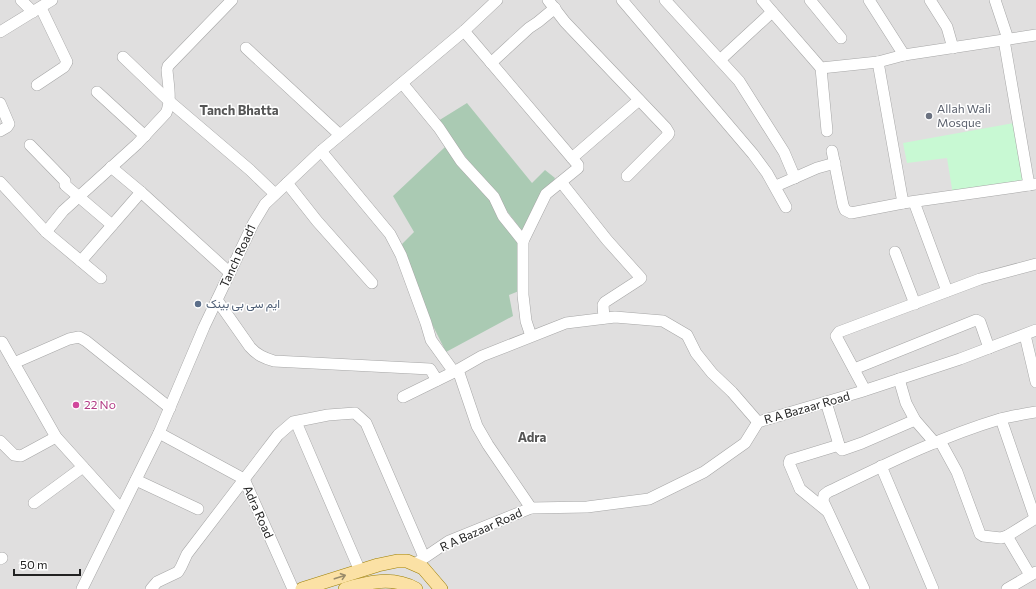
<svg xmlns="http://www.w3.org/2000/svg" width="1036" height="589" font-family="Commissioner,Vazirmatn,sans-serif">
	<style>
		.residential { fill: #e0dfdf }
		.cemetery { fill: #aacab3 }
		.park { fill: #c8f9d3 }
		.lines { fill: none; stroke-linecap: round; stroke-linejoin: round }
		.minor-casing { stroke: #a6a6a6; stroke-width: 12 }
		.major-casing { stroke: #9d7f03; stroke-width: 14 }
		.minor { stroke: #fff; stroke-width: 11 }
		.major { stroke: #fbe1a5; stroke-width: 13 }
		.oneway { stroke: #998b6a }
		.worship-dot { fill: #6b7280; stroke: #fff; stroke-width: 1.5 }
		.service-dot { fill: #5c6f8a; stroke: #fff; stroke-width: 1.5 }
		.hotel-dot { fill: #d1479c; stroke: #fff; stroke-width: 1.5 }
		.labels { text-anchor: middle; stroke-width: 3; stroke-linejoin: round; paint-order: stroke }
		.worship-label { font-size: 12px; fill: #5b616d; stroke: #fff; text-anchor: start }
		.street-label { font-size: 12px; fill: #222; stroke: #fff }
		.service-label { font-size: 12px; fill: #4e5e75; stroke: #fff; text-anchor: start }
		.hotel-label { font-size: 12px; fill: #b23c85; stroke: #fff; text-anchor: start }
		.neighbourhood-label { font-size: 13px; font-weight: bold; fill: #555; stroke: #fff }
	</style>
	<rect width="100%" height="100%" fill="#f2f0e9"/>
	<rect class="residential" x="0" y="0" width="1036" height="589"/>
	<g class="cemetery">
		<polygon points="467,103 532,183 545,170 555,178 523,232 438,121"/>
		<polygon points="445,147 492,199 520,244 519,291 509,295 513,316 446,352 429,318 402,244 414,232 393,196"/>
	</g>
	<polygon class="park" points="1014,123 1025,184 953,195 947,158 907,163 903,143"/>
	<g class="lines">
		<defs>
			<g id="minor">
				<polyline points="21,0 33,12"/>
				<polyline points="548,0 565,22 666,128 669,133 668,135 627,176"/>
				<polyline points="622,0 753,154 767,173 786,207"/>
				<polyline points="665,0 739,81 784,152 795,178"/>
				<polyline points="762,0 821,68 878,62 904,55 1036,35"/>
				<polyline points="810,0 841,38"/>
				<polyline points="869,0 904,55"/>
				<polyline points="930,0 947,27 953,48"/>
				<polyline points="995,0 1008,39"/>
				<polyline points="464,31 578,165 578,168 546,194 523,241"/>
				<polyline points="0,32 52,0"/>
				<polyline points="1004,40 1029,185"/>
				<polyline points="246,48 340,135"/>
				<polyline points="123,57 169,101 250,170 275,194"/>
				<polyline points="720,60 772,12"/>
				<polyline points="878,62 903,203"/>
				<polyline points="491,63 529,28 538,22 555,8"/>
				<polyline points="821,68 827,131"/>
				<polyline points="402,83 439,128 461,161 494,197 503,216 523,241 523,295 526,321 531,336"/>
				<polyline points="37,85 64,67 67,62 41,8"/>
				<polyline points="97,92 145,136"/>
				<polyline points="0,103 9,124 7,127 0,131"/>
				<polyline points="30,145 65,181 65,185 112,225"/>
				<polyline points="321,151 390,234 401,255 426,323 431,340 454,372"/>
				<polyline points="832,151 843,205 845,210 851,213 903,203 1036,184"/>
				<polyline points="572,158 639,100"/>
				<polyline points="111,167 141,192 230,273"/>
				<polyline points="0,182 46,232 101,278"/>
				<polyline points="561,182 607,240 641,278 639,280 605,302 603,305 604,318"/>
				<polyline points="287,183 317,221 372,283"/>
				<polyline points="776,186 817,168 835,163"/>
				<polyline points="914,202 947,291"/>
				<path d="M46 232 63 211 137 144 166 113C172 101 168 83 167 70L168 66 232 0"/>
				<polyline points="895,252 915,304"/>
				<polyline points="81,261 141,192"/>
				<path d="M217 300 250 347C257 355 264 358 274 361L430 369 437 380"/>
				<polyline points="1025,335 1036,382"/>
				<polyline points="2,342 56,437 121,509"/>
				<polyline points="14,363 69,339 79,337 86,341 170,408"/>
				<polyline points="854,369 976,320 980,322 989,348"/>
				<polyline points="458,370 477,426 488,445 531,508"/>
				<polyline points="899,379 906,403 915,420 935,443"/>
				<polyline points="865,390 836,336 839,332 980,279 1036,264"/>
				<polyline points="403,397 454,372 482,356 566,323 615,317 663,321 687,335 696,353 712,373 732,392 758,422"/>
				<polyline points="826,402 840,448 842,450 862,443 915,420"/>
				<polyline points="1001,419 1035,518"/>
				<polyline points="296,422 360,571"/>
				<polyline points="159,433 244,479 293,589"/>
				<polyline points="0,441 14,455 21,456 56,437"/>
				<polyline points="940,441 957,472 980,534 983,536 1001,538 1007,536 1036,518"/>
				<polyline points="881,466 933,589"/>
				<polyline points="136,480 198,509"/>
				<polyline points="34,503 83,467"/>
				<polyline points="827,511 800,489 789,463 790,460 839,445"/>
				<polyline points="1007,536 1030,575"/>
				<polyline points="0,559 2,558"/>
				<polyline points="415,564 449,541 531,508 587,507 649,499 704,472 745,443 758,422 860,392 960,359 1036,330"/>
				<polyline points="82,589 159,433 204,327 253,224 265,204 321,151 464,31 497,0"/>
				<polyline points="151,589 157,582 178,572 181,567 187,554 278,435 293,422 328,415 355,413 366,423 424,557"/>
				<path d="M864 589 823 501 824 495 828 492C884 465 940 437 1000 419 1012 416 1024 414 1036 412"/>
				<polyline points="1007,589 1036,572"/>
			</g>
			<g id="major">
				<polyline points="302,589 378,565 397,561 407,561 423,568 441,589"/>
				<path d="M345 589C368 582 393 576 416 589"/>
			</g>
		</defs>
		<use href="#minor" class="minor-casing"/>
		<use href="#major" class="major-casing"/>
		<use href="#minor" class="minor"/>
		<use href="#major" class="major"/>
	</g>
	<defs><path id="oneway-shaft" d="M-6 0H5M1.5-3L5.5 0L1.5 3" fill="none" stroke-width="1.6" stroke-linecap="round" stroke-linejoin="round"/></defs>
	<use class="oneway" href="#oneway-shaft" transform="translate(340 577) rotate(-18)"/>
	<circle class="worship-dot" cx="929" cy="116" r="4"/>
	<circle class="service-dot" cx="198" cy="304" r="4"/>
	<circle class="hotel-dot" cx="76" cy="405" r="4"/>
	<g class="labels">
		<g class="worship-label">
			<text x="937" y="113">Allah Wali<tspan x="937" dy="14">Mosque</tspan></text>
		</g>
		<g class="street-label">
			<text transform="translate(238 256) rotate(-65)" y="4">Tanch Road1</text>
			<text transform="translate(807 408) rotate(-16)" y="4">R A Bazaar Road</text>
			<text transform="translate(258 512) rotate(66)" y="4">Adra Road</text>
			<text transform="translate(481 530) rotate(-24)" y="4">R A Bazaar Road</text>
		</g>
		<g class="service-label">
			<text x="206" y="308">ایم سی بی بینک</text>
		</g>
		<g class="hotel-label">
			<text x="84" y="409">22 No</text>
		</g>
		<g class="neighbourhood-label">
			<text x="239" y="115">Tanch Bhatta</text>
			<text x="532" y="442">Adra</text>
		</g>
	</g>
	<path d="M14 569v6h66v-6" fill="none" stroke="#222222" stroke-width="2"/>
	<text x="20" y="569" font-size="12" fill="#222222" stroke="#ffffff" stroke-width="3" paint-order="stroke">50 m</text>
</svg>
